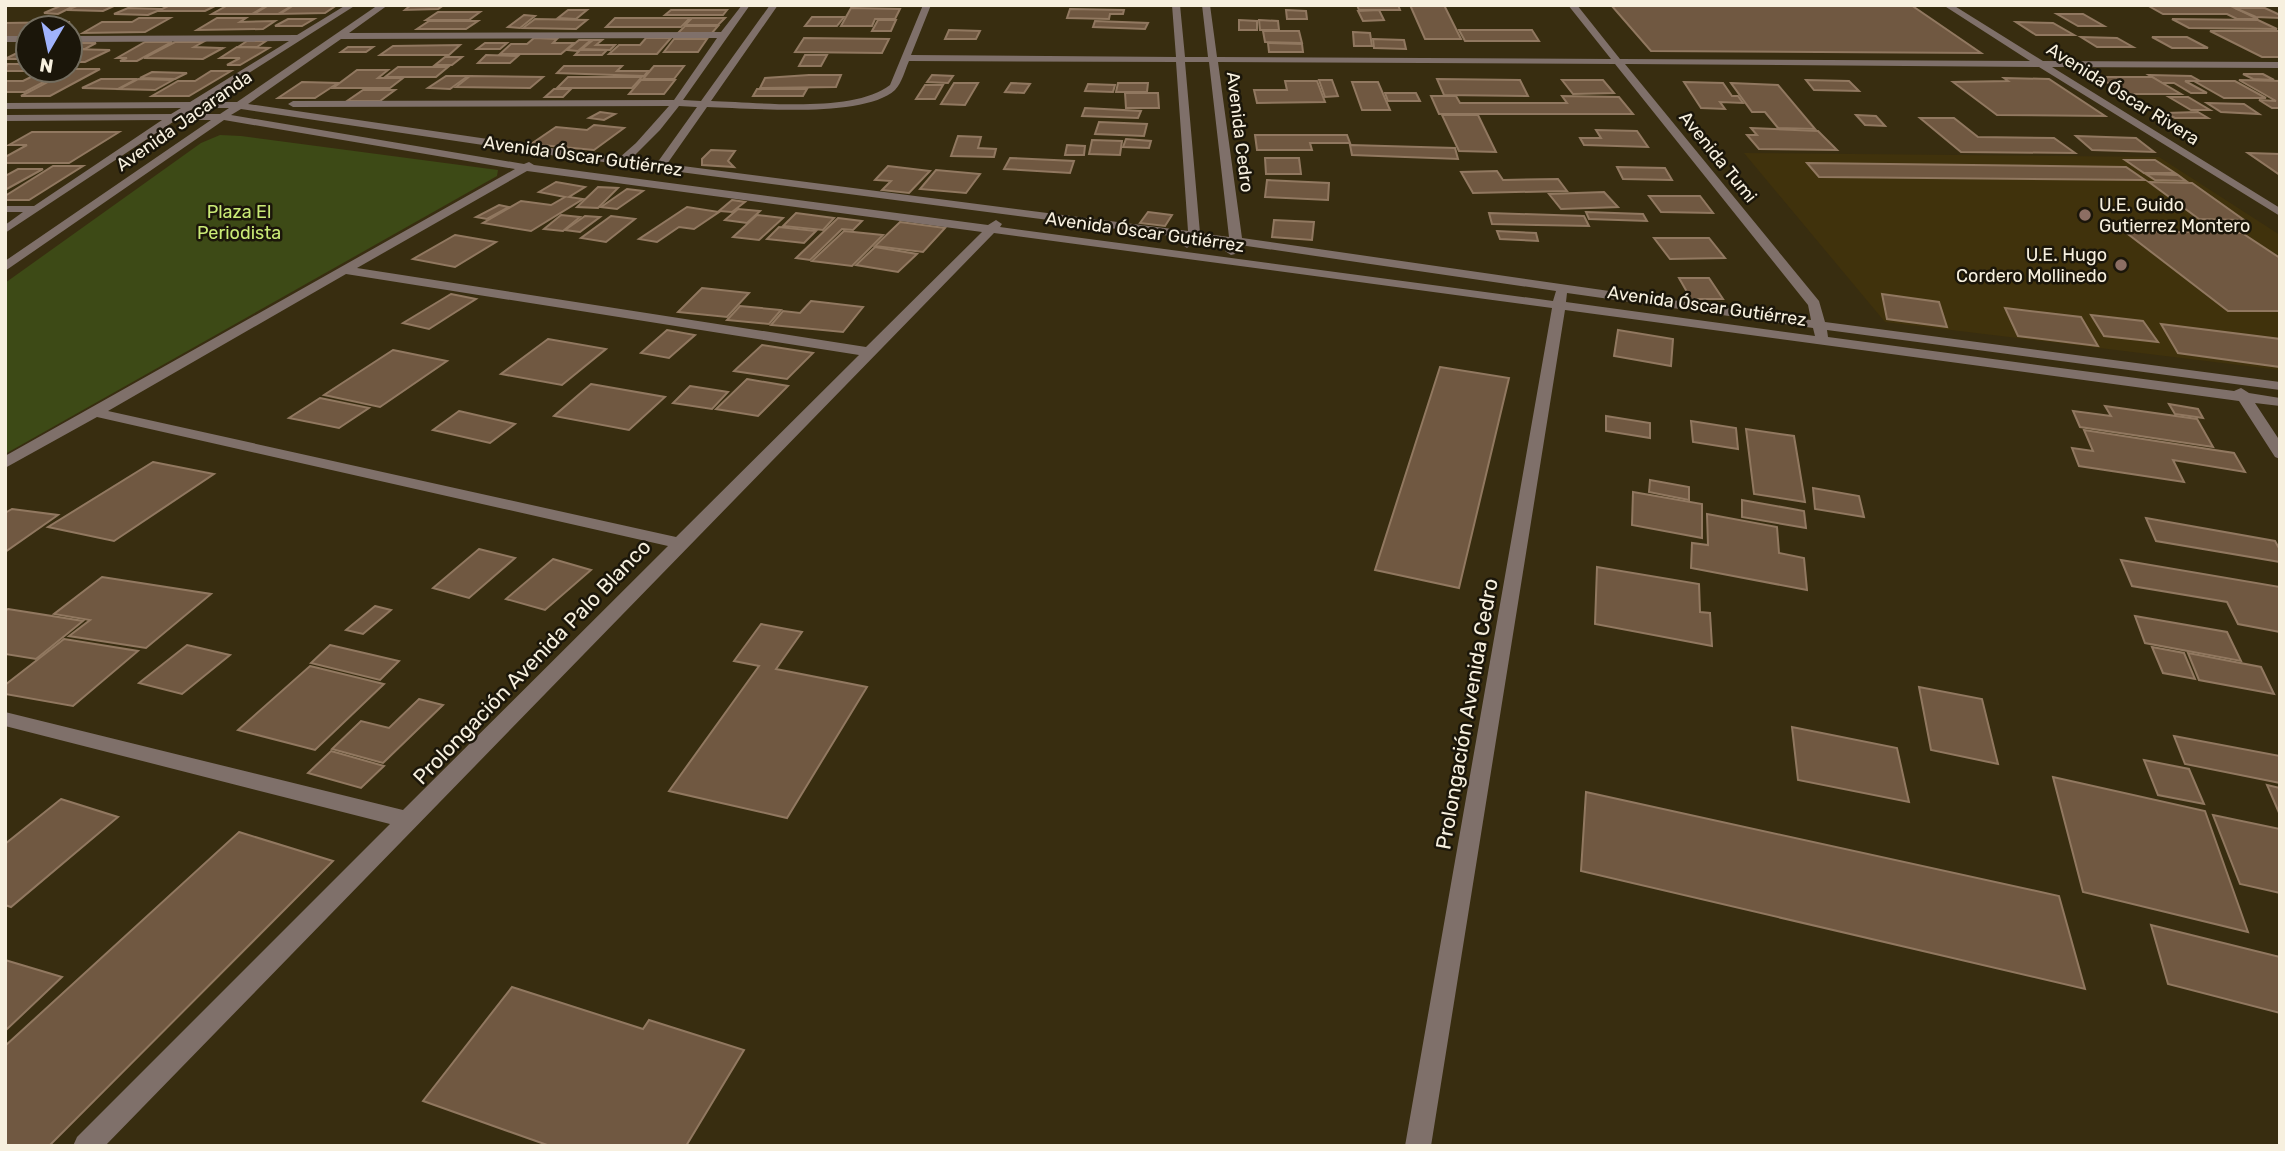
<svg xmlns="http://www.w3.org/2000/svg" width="2285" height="1151" font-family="Rubik,sans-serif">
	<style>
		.built { fill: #40320c }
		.green { fill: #3d4a16 }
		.building { fill: #705841; stroke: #917860; stroke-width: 2 }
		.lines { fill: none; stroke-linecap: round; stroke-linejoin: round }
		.minor { fill: #7f706a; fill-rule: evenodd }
		.education-dot { fill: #8d6e63; stroke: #1b160a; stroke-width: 2.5 }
		.labels { text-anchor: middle; stroke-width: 5; stroke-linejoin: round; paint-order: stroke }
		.far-street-label { font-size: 18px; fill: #f7f0df; stroke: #1b160a }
		.far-poi-label { font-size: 18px; fill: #f7f0df; stroke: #1b160a; text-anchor: start }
		.far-park-label { font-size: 18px; fill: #cbeb77; stroke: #1b160a }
		.street-label { font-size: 21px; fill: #f7f0df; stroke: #1b160a }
	</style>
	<rect width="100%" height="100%" fill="#382d10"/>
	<polygon class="built" points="1744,153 2159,157 2280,235 2280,370 1885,322"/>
	<polygon class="green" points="220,135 241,136 498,170 497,176 5,454 5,283 201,143"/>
	<g class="building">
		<polygon points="76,5 58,14 44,13 60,6"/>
		<polygon points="79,5 116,5 103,11 67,10"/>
		<polygon points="170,5 217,5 205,11 158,11"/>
		<polygon points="228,5 267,5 252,14 212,14"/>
		<polygon points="269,5 293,5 278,14 254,14"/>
		<polygon points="294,5 337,5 325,13 280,14"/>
		<polygon points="411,5 444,5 438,9 405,10"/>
		<polygon points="1357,5 1398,5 1400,10 1359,10"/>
		<polygon points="1410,5 1444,5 1461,39 1425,39"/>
		<polygon points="1611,5 1911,5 1981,53 1651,51"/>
		<polygon points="2147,5 2229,5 2258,19 2237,19 2227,14 2163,14"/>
		<polygon points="128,8 162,9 148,15 114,14"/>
		<polygon points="851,8 900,9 895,19 875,19 872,26 841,26"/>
		<polygon points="2235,8 2265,8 2280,15 2280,18 2256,17"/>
		<polygon points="1070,9 1124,10 1123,14 1110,14 1109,19 1067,18"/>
		<polygon points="568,10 587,10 576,19 558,18"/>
		<polygon points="671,10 727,10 723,15 665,15"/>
		<polygon points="1286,10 1306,11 1307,19 1287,19"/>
		<polygon points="1379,10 1384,20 1363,21 1358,11"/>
		<polygon points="438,12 480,12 469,20 426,20"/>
		<polygon points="2057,14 2083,14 2104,26 2078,26"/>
		<polygon points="524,15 535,16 520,28 508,27"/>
		<polygon points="812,17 844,17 837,26 805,26"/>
		<polygon points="139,18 170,18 145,32 83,33 102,22 132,22"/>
		<polygon points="217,18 246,18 240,22 275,21 263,29 197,30"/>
		<polygon points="615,18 690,18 681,27 606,27"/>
		<polygon points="692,18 725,18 718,25 685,25"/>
		<polygon points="288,19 314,19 302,26 275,26"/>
		<polygon points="535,19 587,20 576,29 523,28"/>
		<polygon points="2172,19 2258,20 2277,29 2189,28"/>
		<polygon points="878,20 896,20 891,31 872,31"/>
		<polygon points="1239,20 1257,21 1257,30 1239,30"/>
		<polygon points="1259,20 1278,21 1279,30 1260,30"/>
		<polygon points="429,21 478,21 466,29 417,29"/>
		<polygon points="1095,21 1148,23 1145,29 1093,27"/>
		<polygon points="70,22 59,28 28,28 28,37 5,37 5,23"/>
		<polygon points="2016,22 2053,23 2074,35 2036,35"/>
		<polygon points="685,26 718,26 712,33 678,33"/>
		<polygon points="949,30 980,31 976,39 945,39"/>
		<polygon points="1459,30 1532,30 1539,41 1465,41"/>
		<polygon points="1263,31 1299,31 1302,43 1265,42"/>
		<polygon points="2210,31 2280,31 2280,57 2262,57"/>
		<polygon points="1353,32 1370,33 1372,46 1354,46"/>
		<polygon points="2081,37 2117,38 2133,47 2097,47"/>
		<polygon points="2152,37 2187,37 2208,48 2172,48"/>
		<polygon points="534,38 557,39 553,43 574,43 561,54 500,54 511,44 527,44"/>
		<polygon points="646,38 671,38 657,54 609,54 619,45 640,45"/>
		<polygon points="804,38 889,39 882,53 795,52"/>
		<polygon points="674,39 707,39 698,52 664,52"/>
		<polygon points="1373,39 1404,40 1406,49 1374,48"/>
		<polygon points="579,40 591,40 578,51 567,50"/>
		<polygon points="593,40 602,40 596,45 615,45 610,50 582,49"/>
		<polygon points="247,41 266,41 257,47 238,47"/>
		<polygon points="145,42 172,42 137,61 120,61 127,58 117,58"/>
		<polygon points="175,42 203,42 194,47 223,48 203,59 144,58"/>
		<polygon points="70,43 96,43 85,49 70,49"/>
		<polygon points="485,43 507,43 500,49 477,49"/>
		<polygon points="1268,43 1302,44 1303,52 1269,52"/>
		<polygon points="460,45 449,55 380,55 393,46"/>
		<polygon points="237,47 269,48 240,65 227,65 240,58 220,58"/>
		<polygon points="348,47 373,47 366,52 341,52"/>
		<polygon points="70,49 110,50 85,62 70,62"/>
		<polygon points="580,50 607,50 602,55 575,55"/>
		<polygon points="21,51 28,51 28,59 5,59"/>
		<polygon points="486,55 518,56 510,63 478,63"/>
		<polygon points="805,55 827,55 821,66 799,66"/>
		<polygon points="445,57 462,57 452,65 435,65"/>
		<polygon points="28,64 28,70 24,71 5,71 7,64"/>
		<polygon points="564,66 622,66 617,71 648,71 644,76 557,73"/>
		<polygon points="654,66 684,66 674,79 643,79"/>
		<polygon points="398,67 448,67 436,77 385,77"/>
		<polygon points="72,69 100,69 50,96 21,96"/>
		<polygon points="357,70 388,70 378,78 403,78 390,88 333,88"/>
		<polygon points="211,71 231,71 189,96 152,96 178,81 195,81"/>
		<polygon points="152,72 187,73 175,79 140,78"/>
		<polygon points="2243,74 2263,74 2274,80 2253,79"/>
		<polygon points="35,75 57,75 25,92 5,92 5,81 23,81"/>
		<polygon points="809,75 841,75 836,87 760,88 765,78"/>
		<polygon points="932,75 953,76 948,83 927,82"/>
		<polygon points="2149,75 2191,76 2200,81 2185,81 2207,93 2191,93 2174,83 2162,83"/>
		<polygon points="446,76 468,76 450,89 428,88"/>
		<polygon points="470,76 543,77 530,88 456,87"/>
		<polygon points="568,77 642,77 632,88 557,88"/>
		<polygon points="2107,77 2152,77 2181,94 2127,94 2105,81"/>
		<polygon points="2004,78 2049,79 2105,116 1997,115 1953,82 2008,81"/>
		<polygon points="101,79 137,79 118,89 82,88"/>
		<polygon points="138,79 173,80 155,90 119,89"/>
		<polygon points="1437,79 1520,80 1528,96 1444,95"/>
		<polygon points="641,80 675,80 664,94 629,94"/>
		<polygon points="1319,80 1332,80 1338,96 1325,97"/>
		<polygon points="1562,80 1603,80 1614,93 1573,94"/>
		<polygon points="1806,80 1849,81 1859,91 1814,90"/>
		<polygon points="2239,80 2280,81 2280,108 2272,108 2259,100 2276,101"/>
		<polygon points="1285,81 1317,81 1325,102 1257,103 1254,90 1287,90"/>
		<polygon points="2194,81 2235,81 2266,98 2224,98"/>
		<polygon points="302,82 338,83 315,98 278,98"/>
		<polygon points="1352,82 1378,82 1390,110 1362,110"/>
		<polygon points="1684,82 1723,83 1732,96 1738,96 1743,103 1720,102 1725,109 1701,108"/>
		<polygon points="954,83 978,83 965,105 941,104"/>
		<polygon points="1011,83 1030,84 1024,93 1005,92"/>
		<polygon points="1118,83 1148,83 1147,92 1116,92"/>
		<polygon points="1731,83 1778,85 1815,129 1778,128 1765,112 1752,112"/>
		<polygon points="1088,84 1115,85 1113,92 1085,91"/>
		<polygon points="925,85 943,85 935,99 916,99"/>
		<polygon points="554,89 571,89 563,97 545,97"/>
		<polygon points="757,89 807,89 803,96 753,96"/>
		<polygon points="363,90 395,90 380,101 347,101"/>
		<polygon points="1125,93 1158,93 1159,108 1126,108"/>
		<polygon points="1385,93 1416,93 1420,101 1388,101"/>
		<polygon points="1431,96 1456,96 1460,103 1567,103 1562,96 1619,97 1633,114 1439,114"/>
		<polygon points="2169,97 2188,97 2210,110 2191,110"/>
		<polygon points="2207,103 2244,104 2259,114 2221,112"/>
		<polygon points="1085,108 1141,111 1138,118 1082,116"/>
		<polygon points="600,112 615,114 604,120 589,118"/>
		<polygon points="2198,112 2208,118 2175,118 2165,113"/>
		<polygon points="1442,115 1478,115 1496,152 1459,151"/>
		<polygon points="1856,115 1876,116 1885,126 1865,125"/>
		<polygon points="1920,118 1954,118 1978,137 2054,138 2075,153 1961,152"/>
		<polygon points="1099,122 1147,124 1144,136 1095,134"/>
		<polygon points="594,125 624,128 594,150 531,144 556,127 587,130"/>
		<polygon points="1751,128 1818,131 1837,150 1759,149 1747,135 1757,135"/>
		<polygon points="1596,130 1637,131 1648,147 1584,145 1580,138 1601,138"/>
		<polygon points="32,132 119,132 69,163 5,163 5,157 27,145 9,145"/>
		<polygon points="1255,135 1347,135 1350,143 1310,143 1312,150 1257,150"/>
		<polygon points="958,136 981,137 978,148 996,149 994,157 951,156"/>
		<polygon points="2076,136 2136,138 2154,152 2092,150"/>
		<polygon points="1126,139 1151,141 1149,148 1123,147"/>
		<polygon points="1092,140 1122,141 1120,155 1089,154"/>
		<polygon points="1067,145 1085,146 1084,155 1065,155"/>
		<polygon points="1350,145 1455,148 1458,159 1352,155"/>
		<polygon points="711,150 735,151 728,161 734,167 702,165 702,159"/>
		<polygon points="2248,153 2280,154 2280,175"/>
		<polygon points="1010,158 1074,161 1070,173 1004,169"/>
		<polygon points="1265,158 1299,158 1301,174 1266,174"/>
		<polygon points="2125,160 2155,160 2175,173 2144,173"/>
		<polygon points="1807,163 2126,167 2145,180 1819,177"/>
		<polygon points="53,166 83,166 29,200 5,200 5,196"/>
		<polygon points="888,166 930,171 909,193 882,190 891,181 875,180"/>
		<polygon points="1617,167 1665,168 1672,180 1623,179"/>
		<polygon points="18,169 43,169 5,190 5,176"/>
		<polygon points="936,170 980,174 966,193 920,189"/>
		<polygon points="1497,171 1503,180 1558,179 1567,191 1473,193 1461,172"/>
		<polygon points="2146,174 2178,175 2186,181 2155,180"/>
		<polygon points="1267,180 1329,183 1328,200 1265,197"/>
		<polygon points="556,182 585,187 569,197 583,199 531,231 483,223 521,201 551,205 565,197 539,192"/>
		<polygon points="2149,182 2192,183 2244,220 2199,219"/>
		<polygon points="598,187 618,188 598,208 577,207"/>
		<polygon points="627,189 643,191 617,209 601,207"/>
		<polygon points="1604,192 1618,207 1561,209 1549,194"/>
		<polygon points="1649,196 1700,196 1713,213 1661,212"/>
		<polygon points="732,200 745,202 732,212 719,211"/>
		<polygon points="499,205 509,207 487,219 476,217"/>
		<polygon points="687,207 719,212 694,229 679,227 657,242 639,239"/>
		<polygon points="738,209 760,211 747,223 725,220"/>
		<polygon points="1148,212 1172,215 1165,226 1140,223"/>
		<polygon points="1586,212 1643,214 1647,221 1589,219"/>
		<polygon points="796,213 834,218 823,230 783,226"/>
		<polygon points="1489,213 1584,216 1589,226 1492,224"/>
		<polygon points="561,215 580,217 563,231 544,229"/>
		<polygon points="757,215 783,218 759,240 733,237"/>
		<polygon points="585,216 600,217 580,232 565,230"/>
		<polygon points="611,216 635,219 606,242 581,238"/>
		<polygon points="838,218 862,221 853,230 842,229 810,260 796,258"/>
		<polygon points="1274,220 1314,222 1312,240 1272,237"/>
		<polygon points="900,222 945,228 923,252 875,246"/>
		<polygon points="779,227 816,231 804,243 767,239"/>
		<polygon points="844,231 883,235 852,266 812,261"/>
		<polygon points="1497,231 1536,233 1538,241 1500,239"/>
		<polygon points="2124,231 2242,233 2280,258 2280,311 2228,311"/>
		<polygon points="455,235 496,242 455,267 413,259"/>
		<polygon points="1654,238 1709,238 1725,258 1670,259"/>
		<polygon points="875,247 917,254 898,272 856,265"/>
		<polygon points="1679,278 1709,278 1723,299 1691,299"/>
		<polygon points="702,288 749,293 727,317 678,312"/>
		<polygon points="451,294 476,299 429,329 403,323"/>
		<polygon points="1882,294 1939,302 1947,327 1887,319"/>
		<polygon points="811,301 863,307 843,332 771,325 783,311 800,313"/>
		<polygon points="740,306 781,310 769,324 727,320"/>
		<polygon points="2005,308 2081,317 2098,346 2018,336"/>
		<polygon points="2091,315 2143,321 2158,342 2104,336"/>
		<polygon points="2161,324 2280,339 2280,367 2178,353"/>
		<polygon points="667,330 695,335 669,358 641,353"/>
		<polygon points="1618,330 1673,339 1671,366 1614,356"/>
		<polygon points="548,339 606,349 562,385 501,374"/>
		<polygon points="762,345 813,353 787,379 734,371"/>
		<polygon points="393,350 447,361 380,407 324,395"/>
		<polygon points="1440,367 1509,378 1459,588 1375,570"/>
		<polygon points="747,379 788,386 758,416 716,409"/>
		<polygon points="591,384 665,397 629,430 554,416"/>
		<polygon points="690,386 728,392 712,409 673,403"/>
		<polygon points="320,398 369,408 339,428 289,418"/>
		<polygon points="2169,404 2198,409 2203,418 2175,414"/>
		<polygon points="2105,406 2197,419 2213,447 2080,427 2073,411 2111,416"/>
		<polygon points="459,411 515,424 490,443 433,430"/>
		<polygon points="1606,416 1650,423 1650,438 1606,431"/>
		<polygon points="1691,421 1736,428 1738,449 1693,442"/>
		<polygon points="1746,429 1794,436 1805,502 1754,494"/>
		<polygon points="2084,430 2234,453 2245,472 2173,460 2184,482 2079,466 2072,448 2093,451"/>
		<polygon points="153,462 214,474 114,541 48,527"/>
		<polygon points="1650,480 1689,487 1689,500 1649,492"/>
		<polygon points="1813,488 1859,496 1864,517 1815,509"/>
		<polygon points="1633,492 1702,504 1702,538 1632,525"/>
		<polygon points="1742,500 1804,511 1806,528 1742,517"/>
		<polygon points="12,509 58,515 5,552 5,513"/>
		<polygon points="1707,514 1777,527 1779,553 1804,558 1807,590 1691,568 1692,543 1708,545"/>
		<polygon points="2146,518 2275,541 2280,550 2280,562 2156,541"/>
		<polygon points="479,549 515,558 469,598 433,588"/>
		<polygon points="553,559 591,570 545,610 506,599"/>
		<polygon points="2121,560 2280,587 2280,632 2238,624 2227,602 2132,586"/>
		<polygon points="1597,567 1699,584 1700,612 1710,613 1712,646 1595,624"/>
		<polygon points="102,577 211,594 146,648 69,636 90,620 54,614"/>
		<polygon points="375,606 391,610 363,634 346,630"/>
		<polygon points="8,609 83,621 36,659 5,654 5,611"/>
		<polygon points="2135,616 2227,632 2241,661 2145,643"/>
		<polygon points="761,624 802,632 776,669 867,687 787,818 669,791 759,666 734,661"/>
		<polygon points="64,639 138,651 73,706 5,694 5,685"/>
		<polygon points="187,645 230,655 182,694 139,683"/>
		<polygon points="330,645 399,661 380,680 311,663"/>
		<polygon points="2152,647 2184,653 2195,679 2163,673"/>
		<polygon points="2188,653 2261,667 2274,694 2199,680"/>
		<polygon points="310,666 384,684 315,750 238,730"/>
		<polygon points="1919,687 1982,699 1998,764 1931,750"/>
		<polygon points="419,699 443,705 383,763 332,749 361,721 389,728"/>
		<polygon points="1792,727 1897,748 1909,802 1798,780"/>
		<polygon points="2174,736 2280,756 2280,783 2185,764"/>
		<polygon points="331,751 384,766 361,788 308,773"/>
		<polygon points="2144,760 2189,769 2204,804 2158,795"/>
		<polygon points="2053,777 2205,811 2248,932 2083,892"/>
		<polygon points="2267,785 2280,788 2280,815"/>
		<polygon points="1586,792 2059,896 2085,989 1581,871"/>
		<polygon points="61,799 118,817 11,907 5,905 5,844"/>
		<polygon points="2213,815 2280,829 2280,893 2240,884"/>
		<polygon points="239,832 333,861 49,1146 5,1146 5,1046"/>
		<polygon points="2151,925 2280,957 2280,1013 2168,984"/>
		<polygon points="5,960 62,977 5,1031"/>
		<polygon points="512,987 643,1029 649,1020 744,1050 686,1146 550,1146 423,1101"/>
	</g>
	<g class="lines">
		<g class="minor">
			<path d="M346 5H356L203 102H237L378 5H388L349 33 721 32 742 5H750L683 100 701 101 770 5H778L711 101C757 102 853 114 890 85L923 5H931L911 55 1176 57 1172 5H1180L1185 57H1208L1202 5H1210L1217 57 1611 59 1568 5H1577L1620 59 2030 61 1943 5H1953L2043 61 2280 62V68L2052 67 2280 208V216L2039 67 1625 64 1819 301 1825 322 2280 382V390L1827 330 1828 337 2234 391 2241 388 2249 393 2280 398V406L2255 403 2280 441V459L2275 457 2239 401 1565 310 1431 1146H1405L1552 308 994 233 105 1146H73L77 1137 390 824 5 726V712L403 810 668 546 97 417 5 468V456L515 169 224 120 5 271V261L211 120H176L5 233V225L23 212H5V206H34L162 120 5 121V115L171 114 181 108 5 109V103L190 102 289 41 70 42V36L297 35ZM717 38 674 100 293 101 288 104 293 107 669 106 636 143 619 158 248 104 341 39ZM909 61 1176 62 1188 231 667 164 707 107C750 108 863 119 895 90 902 83 905 70 909 61ZM1185 62H1209L1229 237 1200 233ZM1218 62 1615 64 1808 305 1811 320 1242 238ZM679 106 697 107 657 163 631 159 660 130ZM194 108H229L220 114H185ZM241 109 550 155 1186 238 1181 244 1187 248 1197 240 1229 244 1225 251 1231 255 1235 254 1240 245 1556 291 1553 301 1000 227 1002 224 996 220 988 225 534 165 529 162 524 164 231 115ZM527 171 982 232 866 347 357 268ZM346 274 859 355 676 537 108 411ZM1567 293 1813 328 1815 336 1566 302Z"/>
			<rect x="5" y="36" width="23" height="6"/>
		</g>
	</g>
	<g class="education-dot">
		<circle cx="2085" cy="215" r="7"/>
		<circle cx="2121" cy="265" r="7"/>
	</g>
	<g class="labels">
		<g class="far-street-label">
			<text transform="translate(2123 94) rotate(32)" y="6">Avenida Óscar Rivera</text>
			<text transform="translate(184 121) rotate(-35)" y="6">Avenida Jacaranda</text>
			<text transform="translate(1240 132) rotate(83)" y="6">Avenida Cedro</text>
			<text transform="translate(583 156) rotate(8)" y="6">Avenida Óscar Gutiérrez</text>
			<text transform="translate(1718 157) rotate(51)" y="6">Avenida Tumi</text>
			<text transform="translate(1145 232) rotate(8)" y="6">Avenida Óscar Gutiérrez</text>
			<text transform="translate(1707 306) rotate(8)" y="6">Avenida Óscar Gutiérrez</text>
		</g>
		<g class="far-poi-label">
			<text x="2099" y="211">U.E. Guido<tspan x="2099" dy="21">Gutierrez Montero</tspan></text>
			<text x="2107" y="261" text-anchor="end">U.E. Hugo<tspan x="2107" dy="21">Cordero Mollinedo</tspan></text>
		</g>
		<g class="far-park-label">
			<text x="239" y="218">Plaza El<tspan x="239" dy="21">Periodista</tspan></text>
		</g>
		<g class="street-label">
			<text transform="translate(532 662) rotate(-46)" y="7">Prolongación Avenida Palo Blanco</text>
			<text transform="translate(1467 714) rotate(-80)" y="7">Prolongación Avenida Cedro</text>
		</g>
	</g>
	<rect width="2285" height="1151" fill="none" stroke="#f7f0df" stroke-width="14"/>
	<g transform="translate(49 49) rotate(189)"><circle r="33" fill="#1b160a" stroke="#736d5f" stroke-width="2"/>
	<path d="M0-5L12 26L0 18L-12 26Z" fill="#a0b3fd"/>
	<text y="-10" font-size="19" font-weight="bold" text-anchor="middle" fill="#f7f0df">N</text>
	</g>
</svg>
